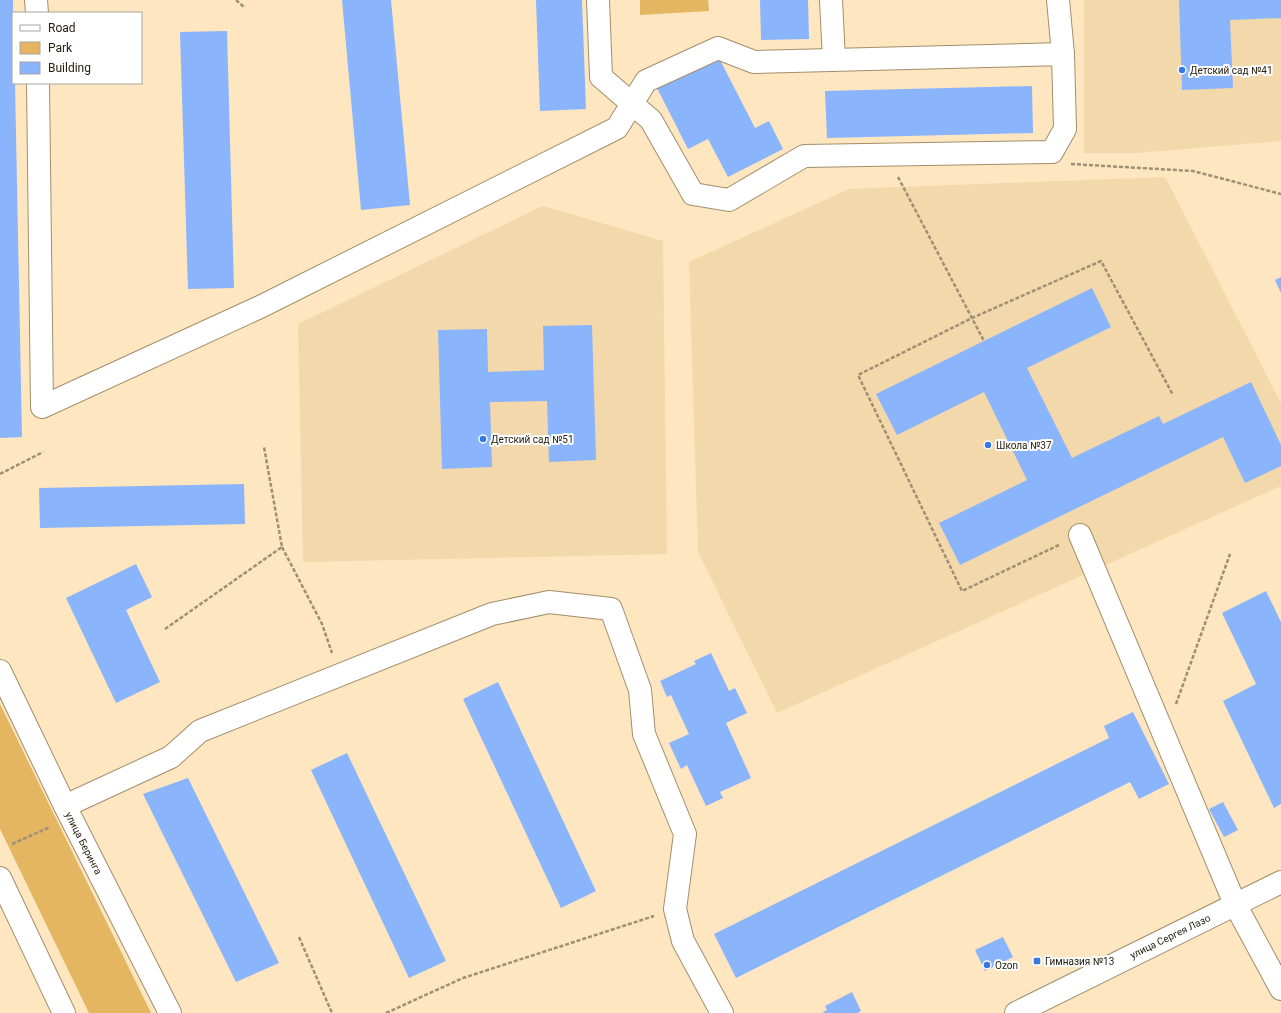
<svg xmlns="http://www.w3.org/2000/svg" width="1281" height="1013" font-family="Roboto,sans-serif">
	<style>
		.built { fill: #f3d8ab }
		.green { fill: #e5b662 }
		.building { fill: #8ab4fb }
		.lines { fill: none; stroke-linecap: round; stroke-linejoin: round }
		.minor-casing { stroke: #a38e6b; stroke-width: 24 }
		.path { stroke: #9f8f74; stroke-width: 2.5; stroke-dasharray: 4 2; stroke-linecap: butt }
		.minor { stroke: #fff; stroke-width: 22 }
		.poi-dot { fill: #3778e6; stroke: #fff; stroke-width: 1.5 }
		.labels { text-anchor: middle; stroke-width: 4; stroke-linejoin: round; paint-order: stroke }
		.poi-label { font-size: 10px; fill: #282012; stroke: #fff; text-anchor: start }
		.street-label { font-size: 10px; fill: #282012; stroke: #fff }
	</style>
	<rect width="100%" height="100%" fill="#fde6c0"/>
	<g class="built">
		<polygon points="1084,0 1281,0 1281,141 1136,153 1084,153"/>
		<polygon points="1165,177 1281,403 1281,486 777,713 698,552 689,262 849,189"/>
		<polygon points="543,206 663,241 667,554 303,562 298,324"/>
	</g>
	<g class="green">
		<polygon points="640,0 708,0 709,11 640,15"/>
		<polygon points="0,704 151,1013 89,1013 0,829"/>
	</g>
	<g class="building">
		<polygon points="0,0 13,0 13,83 15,83 22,437 0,438"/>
		<polygon points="342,0 391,0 410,205 361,210"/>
		<polygon points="536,0 582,0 586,109 540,111"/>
		<polygon points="760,0 808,0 809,39 761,40"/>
		<polygon points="1179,0 1281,0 1281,18 1230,20 1233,88 1182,90"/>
		<polygon points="227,31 234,288 188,289 180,32"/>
		<polygon points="718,56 755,128 769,121 783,149 728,177 708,139 688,149 657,88"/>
		<polygon points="1032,86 1033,133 827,138 825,91"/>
		<polygon points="1281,277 1281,293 1275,280"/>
		<polygon points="1092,288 1111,327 1027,368 1072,458 1159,416 1163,424 1251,382 1281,445 1281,466 1245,483 1223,437 960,565 939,523 1027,480 984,392 897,435 876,394"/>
		<polygon points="592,325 596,460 549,462 547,401 490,402 492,467 442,469 438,330 487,329 488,372 544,370 543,326"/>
		<polygon points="244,484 245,524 40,528 39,488"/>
		<polygon points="136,564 152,597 126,610 160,682 116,703 66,598"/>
		<polygon points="1266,591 1281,622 1281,804 1274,808 1223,701 1256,684 1222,613"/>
		<polygon points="711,653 729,691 735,688 747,713 726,723 751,778 720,792 723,798 706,806 687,765 681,769 669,743 689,734 671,695 667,697 660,681 696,664 694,661"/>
		<polygon points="498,682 596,891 561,908 463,699"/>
		<polygon points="1133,712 1169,784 1139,799 1130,782 736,978 714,934 1109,738 1104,726"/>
		<polygon points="347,753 446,961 409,978 311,770"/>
		<polygon points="188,778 279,963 236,982 143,794"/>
		<polygon points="1223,802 1238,830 1224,837 1209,809"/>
		<polygon points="1003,937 1013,957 985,971 975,950"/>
		<polygon points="852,992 861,1011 857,1013 822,1013 827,1010 825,1006"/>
	</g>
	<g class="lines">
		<defs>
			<g id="minor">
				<polyline points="36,0 37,13"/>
				<polyline points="831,0 834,60"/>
				<polyline points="1058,0 1063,54"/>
				<polyline points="38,83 42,407 260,307 617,128 646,81 718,48 754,62 1063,54 1065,129 1052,152 804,156 729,200 693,194 651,120 601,77 598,0"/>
				<polyline points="1080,535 1235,904 1281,989"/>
				<polyline points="0,671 65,806 170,1013"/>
				<polyline points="65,806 171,757 200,731 492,614 549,602 611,609 640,690 644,734 685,834 675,909 683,941 722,1013"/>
				<polyline points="0,878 64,1013"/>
				<polyline points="1016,1013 1281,882"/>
			</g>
		</defs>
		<use href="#minor" class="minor-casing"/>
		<g class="path">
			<polyline points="236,0 245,8"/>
			<polyline points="1071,164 1193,171 1281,194"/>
			<polyline points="898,177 984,341"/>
			<polyline points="0,474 43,452"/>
			<polyline points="1059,545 962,591 858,375 972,318 1101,261 1173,395"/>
			<polyline points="282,547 322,624 332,653"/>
			<polyline points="165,629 282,547 264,447"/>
			<polyline points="1176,704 1230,554"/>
			<polyline points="12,844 50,827"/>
			<polyline points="299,937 332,1013"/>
			<polyline points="386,1013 463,978 654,916"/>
		</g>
		<use href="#minor" class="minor"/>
	</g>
	<g class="poi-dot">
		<circle cx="1182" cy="70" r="4"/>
		<circle cx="483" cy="439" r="4"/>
		<circle cx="988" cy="445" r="4"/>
		<rect x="1033" y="957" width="8" height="8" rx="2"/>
		<circle cx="987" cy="965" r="4"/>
	</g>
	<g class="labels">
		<g class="poi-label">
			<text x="1190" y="74">Детский сад №41</text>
			<text x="491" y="443">Детский сад №51</text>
			<text x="996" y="449">Школа №37</text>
			<text x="1045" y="965">Гимназия №13</text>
			<text x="995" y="969">Ozon</text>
		</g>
		<g class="street-label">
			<text transform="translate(84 843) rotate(63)" y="4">улица Беринга</text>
			<text transform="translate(1170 936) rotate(-26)" y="4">улица Сергея Лазо</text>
		</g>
	</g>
	<rect x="12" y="12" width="130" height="72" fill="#ffffff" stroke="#a9a6a0"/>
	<rect x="20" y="25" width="20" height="6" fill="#ffffff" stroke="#a9a6a0"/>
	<text x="48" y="32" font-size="12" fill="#282012">Road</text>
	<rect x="20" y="42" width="20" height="12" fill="#e5b662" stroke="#a9a6a0"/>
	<text x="48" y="52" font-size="12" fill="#282012">Park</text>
	<rect x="20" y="62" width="20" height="12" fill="#8ab4fb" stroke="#a9a6a0"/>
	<text x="48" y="72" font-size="12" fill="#282012">Building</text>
</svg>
